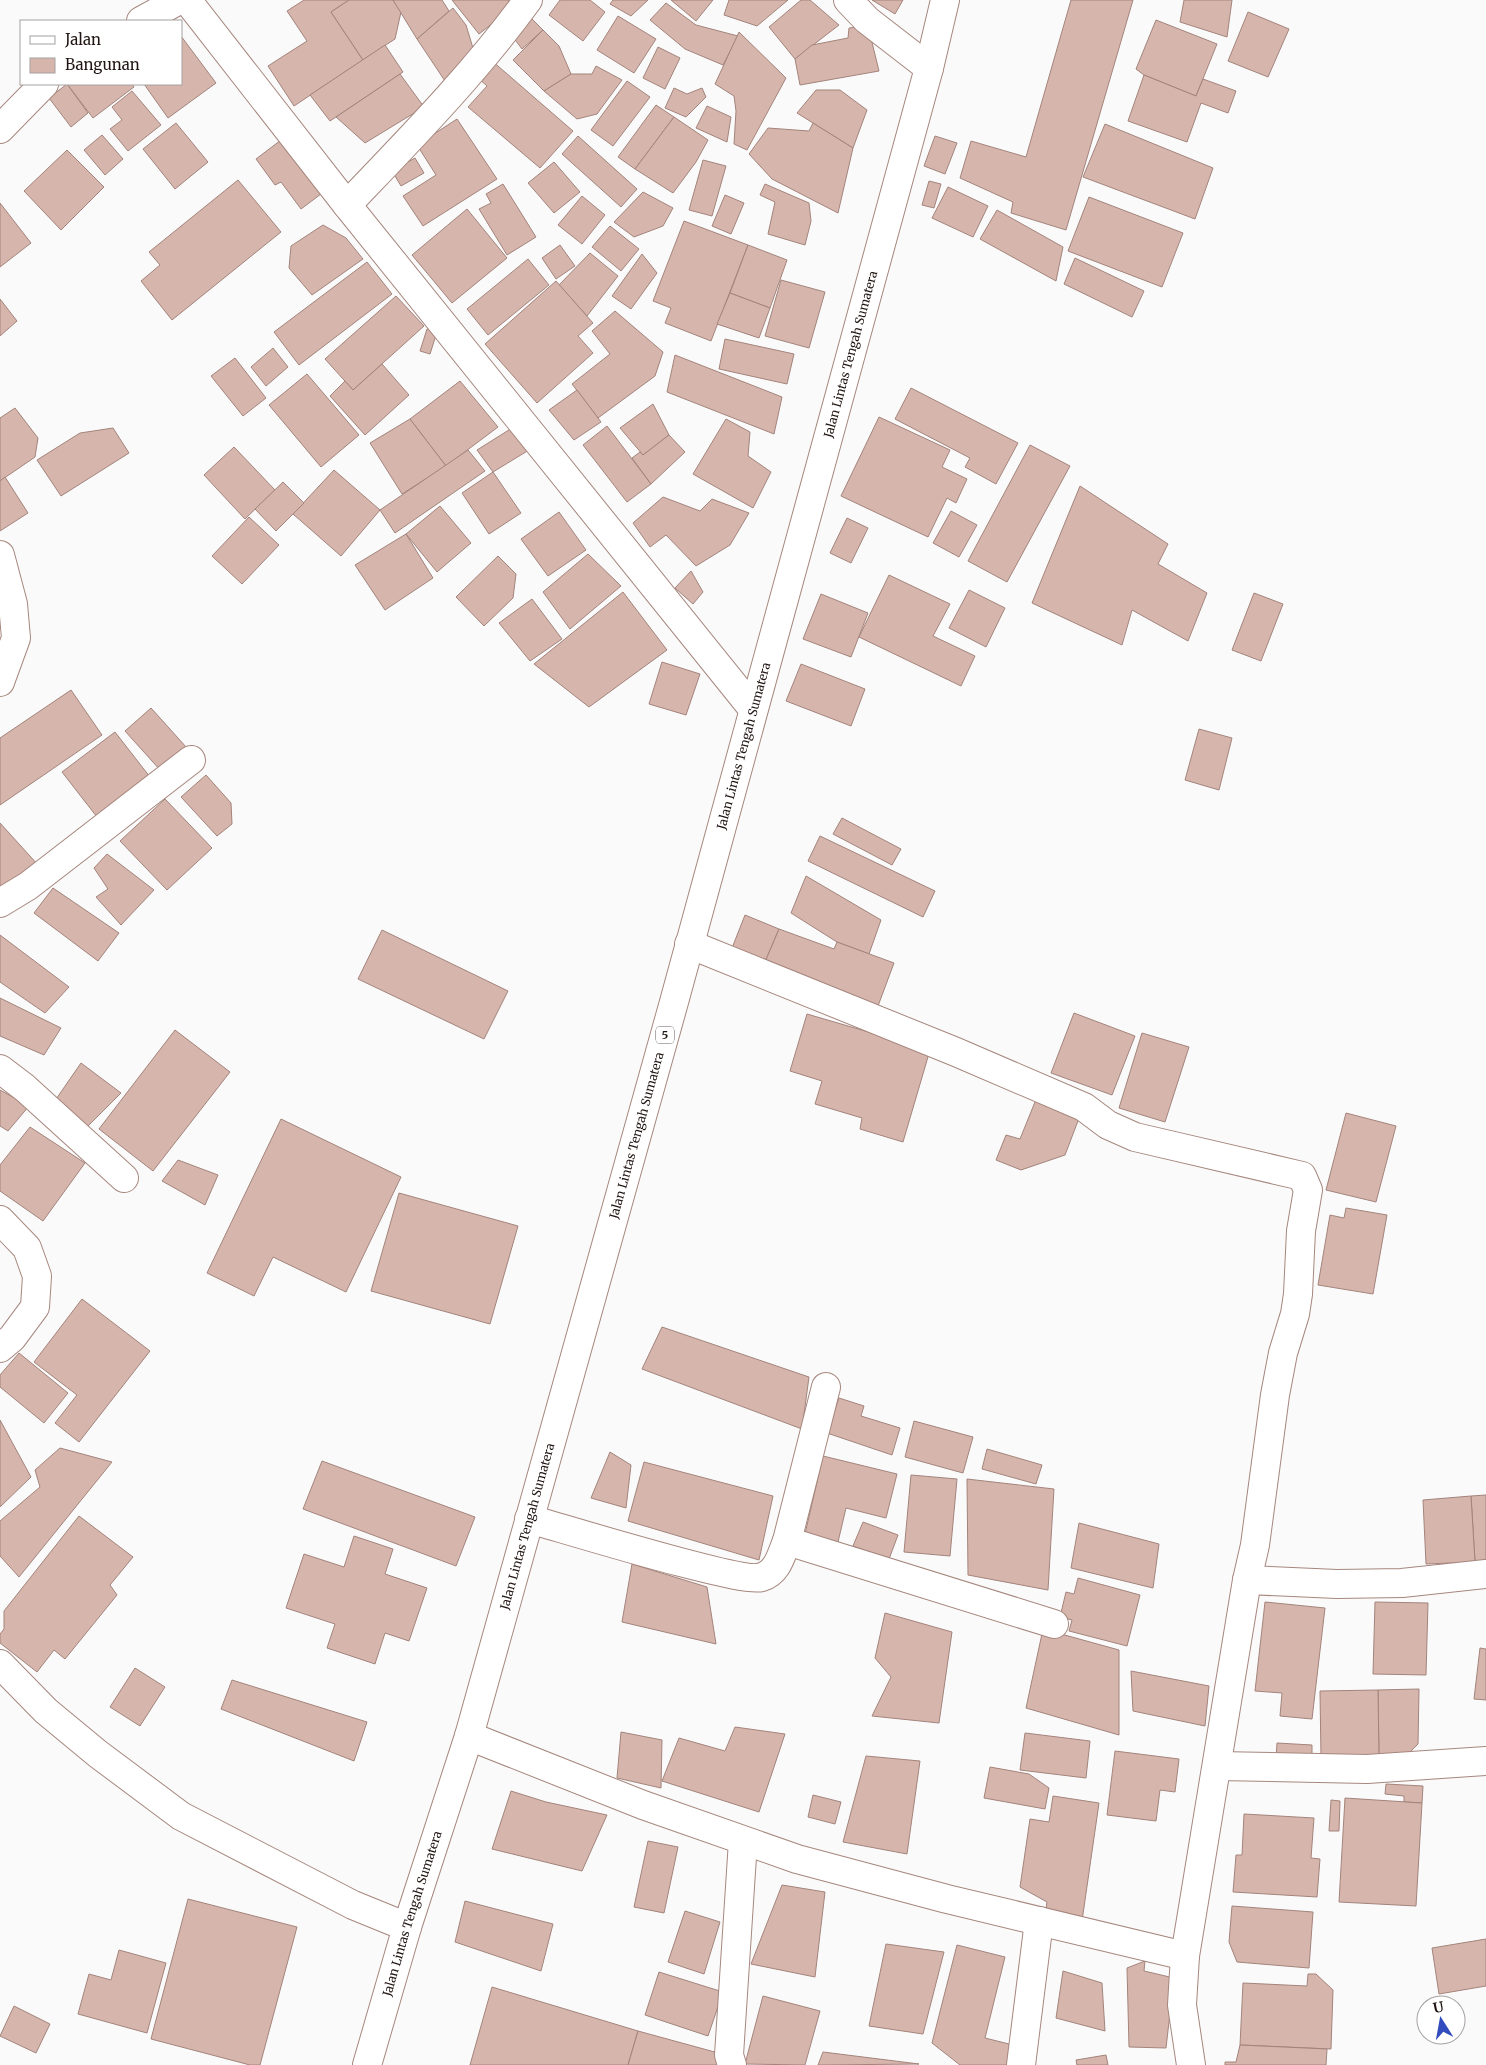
<svg xmlns="http://www.w3.org/2000/svg" width="1486" height="2065" font-family="Merriweather,serif">
	<style>
		.building { fill: #d6b5ac; stroke: #a3847c }
		.lines { fill: none; stroke-linecap: round; stroke-linejoin: round }
		.street-casing { stroke: #a6877e; stroke-width: 30 }
		.highway-casing { stroke: #a6877e; stroke-width: 30 }
		.street { stroke: #fff; stroke-width: 28 }
		.highway { stroke: #fff; stroke-width: 28 }
		.labels { text-anchor: middle; stroke-width: 5; stroke-linejoin: round; paint-order: stroke }
		.shield { fill: #fff; stroke: #635b59; stroke-width: 1 }
		.shield-label { font-size: 11px; font-weight: bold; fill: #201512 }
		.street-label { font-size: 12px; fill: #201512; stroke: #fff }
	</style>
	<rect width="100%" height="100%" fill="#fafafa"/>
	<g class="building">
		<polygon points="304,0 349,0 331,12 363,60 294,106 268,66 307,41 287,11"/>
		<polygon points="349,0 393,0 401,12 395,39 363,60 331,12"/>
		<polygon points="393,0 442,0 449,11 417,39"/>
		<polygon points="452,0 508,0 513,7 479,34"/>
		<polygon points="560,0 590,0 605,12 583,41 549,15"/>
		<polygon points="613,0 648,0 631,16 610,4"/>
		<polygon points="671,0 713,0 696,21"/>
		<polygon points="729,0 788,0 757,26 724,15"/>
		<polygon points="801,0 810,0 839,25 795,59 769,27"/>
		<polygon points="872,0 903,0 895,14"/>
		<polygon points="1071,0 1133,0 1066,230 1011,213 1013,202 960,178 971,141 1026,157"/>
		<polygon points="1184,0 1232,0 1227,37 1180,22"/>
		<polygon points="666,3 696,25 738,36 723,65 685,49 650,20"/>
		<polygon points="453,8 466,25 476,58 449,87 417,39"/>
		<polygon points="1248,12 1289,29 1268,77 1228,61"/>
		<polygon points="618,16 656,39 634,73 597,50"/>
		<polygon points="530,17 543,30 522,49 510,33"/>
		<polygon points="1156,20 1217,44 1196,96 1144,75 1136,69"/>
		<polygon points="868,26 879,71 800,85 795,59 812,45 848,38 849,28"/>
		<polygon points="543,30 559,46 571,74 544,91 513,60"/>
		<polygon points="739,32 786,78 747,150 734,144 736,111 734,96 715,84"/>
		<polygon points="181,36 216,83 168,118 144,84 181,84"/>
		<polygon points="385,45 403,72 330,121 310,95"/>
		<polygon points="658,47 680,58 665,89 643,78"/>
		<polygon points="491,60 573,131 540,168 468,107 487,86 476,76"/>
		<polygon points="596,66 622,80 597,114 577,119 544,91 571,74 592,74"/>
		<polygon points="400,74 424,107 365,143 336,117"/>
		<polygon points="1144,75 1196,96 1203,79 1236,91 1228,113 1201,103 1187,142 1128,121"/>
		<polygon points="627,81 650,97 613,146 591,130"/>
		<polygon points="67,84 132,84 134,87 93,118"/>
		<polygon points="67,84 88,113 71,127 49,98"/>
		<polygon points="674,88 687,94 702,88 706,97 686,117 665,108"/>
		<polygon points="816,90 840,90 867,110 853,148 797,113"/>
		<polygon points="132,91 161,125 128,151 110,129 122,120 112,107"/>
		<polygon points="656,105 674,117 635,169 618,157"/>
		<polygon points="707,106 731,117 727,142 696,128"/>
		<polygon points="674,117 708,140 696,162 673,193 635,169"/>
		<polygon points="457,119 497,179 423,226 403,196 436,175 417,145"/>
		<polygon points="176,123 208,162 175,189 143,149"/>
		<polygon points="813,123 853,148 838,213 772,179 749,154 768,128 809,131"/>
		<polygon points="1105,124 1213,168 1195,219 1083,177"/>
		<polygon points="102,135 123,159 105,175 84,150"/>
		<polygon points="578,136 637,189 621,207 562,154"/>
		<polygon points="935,136 957,143 945,174 924,166"/>
		<polygon points="281,140 321,194 301,209 281,182 275,185 256,159"/>
		<polygon points="67,150 104,187 61,230 24,191"/>
		<polygon points="415,158 424,173 401,186 392,171"/>
		<polygon points="703,160 726,166 712,216 689,210"/>
		<polygon points="554,162 580,192 554,213 528,183"/>
		<polygon points="238,180 281,232 172,320 141,281 160,265 149,252"/>
		<polygon points="929,181 941,184 934,208 922,205"/>
		<polygon points="503,184 536,237 507,255 479,209 491,203 486,194"/>
		<polygon points="765,184 809,203 811,221 805,245 768,234 775,202 760,195"/>
		<polygon points="948,187 988,206 973,237 932,218"/>
		<polygon points="643,192 673,208 663,226 634,237 614,222"/>
		<polygon points="725,195 744,203 731,234 712,226"/>
		<polygon points="582,196 605,215 582,244 558,225"/>
		<polygon points="1089,197 1183,233 1162,287 1068,251"/>
		<polygon points="0,203 31,243 0,267"/>
		<polygon points="467,209 507,258 452,303 412,255"/>
		<polygon points="997,210 1063,247 1056,281 980,239"/>
		<polygon points="684,221 748,245 711,341 665,323 671,308 653,301"/>
		<polygon points="323,225 346,238 363,259 312,295 289,268 291,246"/>
		<polygon points="610,226 639,249 621,271 592,247"/>
		<polygon points="560,245 575,266 556,279 542,258"/>
		<polygon points="748,245 787,260 770,308 730,293"/>
		<polygon points="590,253 618,276 587,316 559,285"/>
		<polygon points="642,254 657,273 631,309 612,296"/>
		<polygon points="1075,258 1144,291 1132,317 1064,284"/>
		<polygon points="528,259 549,285 488,335 467,309"/>
		<polygon points="367,262 392,294 299,365 274,332"/>
		<polygon points="781,280 825,292 809,348 765,336"/>
		<polygon points="556,281 593,323 578,336 593,353 537,403 485,344"/>
		<polygon points="730,293 770,308 759,338 717,324"/>
		<polygon points="396,296 424,326 353,390 325,359"/>
		<polygon points="0,299 17,321 0,336"/>
		<polygon points="615,311 663,352 655,376 598,418 572,384 610,354 592,331"/>
		<polygon points="427,329 437,332 430,354 420,351"/>
		<polygon points="725,339 794,354 787,384 719,369"/>
		<polygon points="273,348 288,367 266,386 251,367"/>
		<polygon points="675,355 782,397 774,434 667,392"/>
		<polygon points="235,358 266,398 243,416 211,376"/>
		<polygon points="382,364 409,395 365,435 330,396 345,381 353,390"/>
		<polygon points="307,374 359,435 321,467 269,405"/>
		<polygon points="460,381 498,427 446,466 410,419"/>
		<polygon points="911,388 1018,443 996,484 965,467 970,458 895,419"/>
		<polygon points="577,390 601,422 574,440 549,410"/>
		<polygon points="653,404 669,435 643,455 620,428"/>
		<polygon points="15,408 38,438 35,457 0,481 0,418"/>
		<polygon points="879,417 950,450 942,467 967,479 956,503 947,498 928,537 841,496"/>
		<polygon points="410,419 446,466 402,494 370,443"/>
		<polygon points="726,419 750,432 748,456 771,472 753,508 693,474"/>
		<polygon points="607,426 651,484 627,502 583,445"/>
		<polygon points="113,428 129,453 61,496 37,460 80,433"/>
		<polygon points="512,428 529,450 493,472 477,450"/>
		<polygon points="669,435 685,452 651,484 632,458 640,452 643,455"/>
		<polygon points="1030,445 1070,466 1007,582 968,561"/>
		<polygon points="234,447 275,490 245,519 204,475"/>
		<polygon points="468,450 485,471 395,533 380,510"/>
		<polygon points="334,470 380,510 341,556 293,514"/>
		<polygon points="493,472 521,513 489,534 462,493"/>
		<polygon points="5,477 28,513 0,531 0,481"/>
		<polygon points="283,482 304,503 276,531 255,509"/>
		<polygon points="1080,486 1168,544 1158,564 1207,593 1188,641 1132,610 1122,645 1032,603"/>
		<polygon points="663,497 700,511 712,499 749,513 730,545 696,566 666,535 650,547 633,523"/>
		<polygon points="440,506 471,543 437,572 406,534"/>
		<polygon points="951,511 977,525 959,557 933,543"/>
		<polygon points="559,512 586,550 548,576 521,539"/>
		<polygon points="249,517 279,545 242,584 212,556"/>
		<polygon points="847,518 868,528 851,563 830,553"/>
		<polygon points="406,534 433,578 385,610 355,565"/>
		<polygon points="588,554 621,586 570,629 543,592"/>
		<polygon points="498,556 516,574 513,598 484,626 456,597"/>
		<polygon points="691,571 703,592 693,604 675,588"/>
		<polygon points="889,575 950,604 933,636 975,656 961,686 859,637"/>
		<polygon points="969,590 1005,608 986,647 949,628"/>
		<polygon points="623,592 667,650 589,707 534,664"/>
		<polygon points="1254,593 1283,604 1261,661 1232,650"/>
		<polygon points="821,594 868,613 851,657 803,639"/>
		<polygon points="532,599 562,639 530,661 499,623"/>
		<polygon points="662,662 700,674 686,715 649,704"/>
		<polygon points="801,664 865,689 851,726 786,701"/>
		<polygon points="71,690 102,735 0,805 0,738"/>
		<polygon points="151,708 187,748 161,771 125,731"/>
		<polygon points="1199,729 1232,738 1219,790 1185,780"/>
		<polygon points="115,732 150,777 97,817 62,772"/>
		<polygon points="206,775 231,803 232,824 217,836 181,797"/>
		<polygon points="165,799 212,848 167,890 120,841"/>
		<polygon points="842,818 901,849 892,865 833,834"/>
		<polygon points="0,823 39,866 8,895 0,887"/>
		<polygon points="820,836 935,891 923,917 808,861"/>
		<polygon points="107,854 154,890 121,925 96,897 108,889 94,868"/>
		<polygon points="806,876 881,920 869,954 837,942 791,913"/>
		<polygon points="53,888 119,933 98,961 34,913"/>
		<polygon points="745,915 779,929 765,962 732,948"/>
		<polygon points="779,929 834,949 837,942 894,963 878,1006 765,962"/>
		<polygon points="382,930 508,991 484,1039 358,979"/>
		<polygon points="0,935 69,987 45,1013 0,982"/>
		<polygon points="0,998 61,1028 44,1055 0,1036"/>
		<polygon points="1074,1013 1135,1036 1112,1095 1051,1073"/>
		<polygon points="807,1014 930,1050 903,1142 860,1129 862,1118 815,1104 822,1081 790,1071"/>
		<polygon points="175,1030 230,1072 153,1171 99,1129"/>
		<polygon points="1142,1033 1189,1047 1165,1122 1119,1108"/>
		<polygon points="81,1063 121,1093 87,1127 52,1105"/>
		<polygon points="0,1090 29,1106 8,1131 0,1126"/>
		<polygon points="1037,1097 1081,1113 1065,1155 1021,1170 996,1160 1006,1135 1020,1139"/>
		<polygon points="1346,1113 1396,1126 1376,1202 1326,1190"/>
		<polygon points="281,1119 401,1177 346,1292 273,1257 254,1296 207,1273"/>
		<polygon points="30,1127 85,1163 43,1221 0,1191 0,1165"/>
		<polygon points="178,1160 218,1175 205,1205 162,1181"/>
		<polygon points="399,1193 518,1226 490,1324 371,1291"/>
		<polygon points="1346,1208 1387,1215 1373,1294 1318,1285 1330,1215 1344,1218"/>
		<polygon points="82,1299 150,1351 79,1442 55,1423 77,1395 34,1362"/>
		<polygon points="662,1327 809,1377 802,1429 642,1369"/>
		<polygon points="19,1353 68,1393 44,1423 0,1387 0,1375"/>
		<polygon points="839,1398 864,1406 861,1416 900,1428 892,1455 827,1433"/>
		<polygon points="0,1420 31,1477 0,1507"/>
		<polygon points="914,1421 973,1437 963,1473 905,1457"/>
		<polygon points="60,1448 112,1462 19,1577 0,1556 0,1521 40,1487 35,1470"/>
		<polygon points="987,1449 1042,1465 1036,1484 982,1469"/>
		<polygon points="610,1452 631,1465 626,1508 591,1498"/>
		<polygon points="823,1456 897,1474 886,1518 846,1508 838,1542 805,1534"/>
		<polygon points="322,1461 475,1517 456,1566 303,1509"/>
		<polygon points="644,1462 773,1496 759,1560 628,1521"/>
		<polygon points="911,1475 957,1479 950,1556 904,1552"/>
		<polygon points="967,1479 1054,1489 1048,1590 968,1575"/>
		<polygon points="1486,1495 1486,1562 1475,1562 1471,1496"/>
		<polygon points="1471,1496 1475,1562 1426,1564 1423,1500"/>
		<polygon points="79,1516 133,1557 110,1585 117,1595 65,1659 54,1650 37,1672 0,1643 0,1634 4,1629 4,1611"/>
		<polygon points="863,1522 898,1535 889,1559 853,1546"/>
		<polygon points="1079,1523 1159,1544 1153,1588 1071,1568"/>
		<polygon points="354,1536 393,1549 385,1574 427,1588 409,1641 385,1633 375,1664 327,1648 335,1624 286,1608 304,1554 344,1567"/>
		<polygon points="632,1564 707,1587 716,1644 622,1622"/>
		<polygon points="1078,1578 1140,1595 1127,1646 1069,1631 1072,1620 1060,1617 1066,1592 1074,1594"/>
		<polygon points="1265,1602 1325,1608 1312,1719 1280,1716 1282,1693 1255,1691"/>
		<polygon points="1375,1602 1428,1603 1426,1675 1373,1674"/>
		<polygon points="885,1613 952,1632 939,1723 872,1716 891,1677 875,1658"/>
		<polygon points="1043,1629 1119,1650 1119,1735 1026,1708"/>
		<polygon points="1480,1648 1486,1649 1486,1700 1474,1699"/>
		<polygon points="135,1668 165,1687 140,1726 110,1707"/>
		<polygon points="1131,1671 1209,1686 1205,1726 1133,1711"/>
		<polygon points="232,1680 367,1722 354,1761 221,1709"/>
		<polygon points="1419,1689 1418,1744 1405,1757 1379,1757 1378,1690"/>
		<polygon points="1378,1690 1379,1757 1321,1758 1320,1691"/>
		<polygon points="735,1727 785,1734 759,1812 662,1781 679,1738 725,1751"/>
		<polygon points="621,1732 662,1740 661,1788 617,1778"/>
		<polygon points="1025,1733 1090,1741 1086,1778 1020,1770"/>
		<polygon points="1277,1743 1312,1745 1312,1759 1276,1758"/>
		<polygon points="1115,1751 1179,1759 1175,1792 1160,1790 1156,1821 1107,1815"/>
		<polygon points="866,1756 920,1761 907,1854 843,1842"/>
		<polygon points="990,1767 1029,1774 1049,1788 1045,1809 984,1798"/>
		<polygon points="1386,1784 1423,1786 1422,1803 1404,1802 1404,1796 1385,1794"/>
		<polygon points="511,1791 546,1802 607,1815 582,1871 492,1849"/>
		<polygon points="813,1795 841,1802 835,1824 808,1817"/>
		<polygon points="1053,1796 1099,1803 1082,1921 1045,1916 1047,1902 1020,1887 1030,1819 1049,1822"/>
		<polygon points="1345,1798 1422,1803 1416,1906 1339,1902"/>
		<polygon points="1331,1800 1340,1801 1339,1831 1329,1831"/>
		<polygon points="1244,1814 1314,1818 1311,1858 1320,1859 1317,1897 1233,1892 1236,1855 1242,1855"/>
		<polygon points="648,1841 678,1847 664,1913 634,1907"/>
		<polygon points="782,1885 825,1892 815,1977 751,1964"/>
		<polygon points="188,1899 297,1927 260,2065 250,2065 151,2039"/>
		<polygon points="465,1901 553,1924 541,1971 455,1942"/>
		<polygon points="1232,1906 1313,1912 1309,1968 1237,1962 1229,1942"/>
		<polygon points="685,1911 720,1922 704,1974 668,1962"/>
		<polygon points="1486,1939 1486,1986 1439,1994 1432,1948"/>
		<polygon points="886,1944 944,1952 923,2034 869,2026"/>
		<polygon points="957,1945 1005,1957 985,2038 1017,2046 1012,2065 960,2065 932,2043"/>
		<polygon points="119,1950 166,1963 147,2033 78,2014 89,1974 111,1980"/>
		<polygon points="1145,1961 1144,1971 1174,1978 1166,2048 1129,2047 1127,1968"/>
		<polygon points="1063,1971 1102,1983 1105,2031 1056,2018"/>
		<polygon points="659,1972 723,1992 708,2036 645,2015"/>
		<polygon points="1308,1974 1316,1974 1333,1990 1331,2049 1240,2045 1243,1983 1307,1986"/>
		<polygon points="492,1987 638,2031 628,2065 470,2065"/>
		<polygon points="763,1996 820,2011 805,2065 745,2064"/>
		<polygon points="14,2006 50,2024 36,2053 0,2036"/>
		<polygon points="638,2031 722,2054 719,2065 628,2065"/>
		<polygon points="1240,2045 1327,2049 1326,2065 1225,2065 1225,2062 1236,2062"/>
		<polygon points="823,2052 919,2064 818,2065"/>
		<polygon points="1106,2055 1108,2065 1077,2065 1076,2060"/>
	</g>
	<g class="lines">
		<defs>
			<g id="street">
				<polyline points="187,0 347,205 753,709"/>
				<polyline points="848,0 867,20 929,68"/>
				<polyline points="141,21 179,0"/>
				<polyline points="0,129 44,84"/>
				<path d="M347 205C410 139 474 74 528 0"/>
				<polyline points="0,555 13,604 16,638 0,682"/>
				<polyline points="0,903 28,886 191,760"/>
				<polyline points="689,944 956,1052 1084,1107 1108,1125 1135,1137 1302,1176 1308,1190 1301,1231 1298,1294 1295,1314 1283,1353 1275,1395 1255,1545 1247,1580"/>
				<polyline points="0,1069 25,1088 124,1178"/>
				<polyline points="0,1220 27,1248 37,1276 35,1307 12,1338 0,1348"/>
				<path d="M529 1519C562 1528 742 1584 762 1577 778 1572 781 1555 787 1541L1054 1624"/>
				<polyline points="787,1541 826,1387"/>
				<polyline points="0,1664 46,1711 98,1754 181,1816 353,1905 407,1927"/>
				<polyline points="469,1736 643,1805 797,1859 947,1899 1185,1956"/>
				<polyline points="1217,1766 1367,1769 1486,1761"/>
				<polyline points="732,2065 729,2055 743,1841"/>
				<polyline points="1021,2065 1039,1921"/>
				<polyline points="1191,2065 1182,2005 1185,1956 1247,1580 1337,1584 1402,1583 1486,1574"/>
			</g>
			<g id="highway">
				<path id="s1" d="M367 2065 407 1927 469 1736 674 1002 929 68 945 0"/>
			</g>
		</defs>
		<use href="#street" class="street-casing"/>
		<use href="#highway" class="highway-casing"/>
		<use href="#street" class="street"/>
		<use href="#highway" class="highway"/>
	</g>
	<g class="labels">
		<rect class="shield" x="656" y="1026.5" width="18" height="17" rx="4"/>
		<g class="shield-label">
			<text x="665" y="1039">5</text>
		</g>
		<g class="street-label">
			<text dy="4" stroke="none"><textPath href="#s1" startOffset="1778">Jalan Lintas Tengah Sumatera</textPath></text>
			<text dy="4" stroke="none"><textPath href="#s1" startOffset="1372">Jalan Lintas Tengah Sumatera</textPath></text>
			<text dy="4" stroke="none"><textPath href="#s1" startOffset="968">Jalan Lintas Tengah Sumatera</textPath></text>
			<text dy="4" stroke="none"><textPath href="#s1" startOffset="562">Jalan Lintas Tengah Sumatera</textPath></text>
			<text dy="4" stroke="none"><textPath href="#s1" startOffset="158">Jalan Lintas Tengah Sumatera</textPath></text>
		</g>
	</g>
	<rect x="20" y="20" width="162" height="65" fill="#ffffff" stroke="#a6a1a0"/>
	<rect x="30" y="36" width="25" height="8" fill="#ffffff" stroke="#a6a1a0"/>
	<text x="65" y="45" font-size="15" fill="#201512">Jalan</text>
	<rect x="30" y="58" width="25" height="15" fill="#d6b5ac" stroke="#a6a1a0"/>
	<text x="65" y="70" font-size="15" fill="#201512">Bangunan</text>
	<g transform="translate(1441 2020) rotate(349)"><circle r="24" fill="#ffffff" stroke="#a6a1a0"/>
	<path d="M0-4L9 19L0 12L-9 19Z" fill="#324cbd"/>
	<text y="-8" font-size="14" font-weight="bold" text-anchor="middle" fill="#201512">U</text>
	</g>
</svg>
